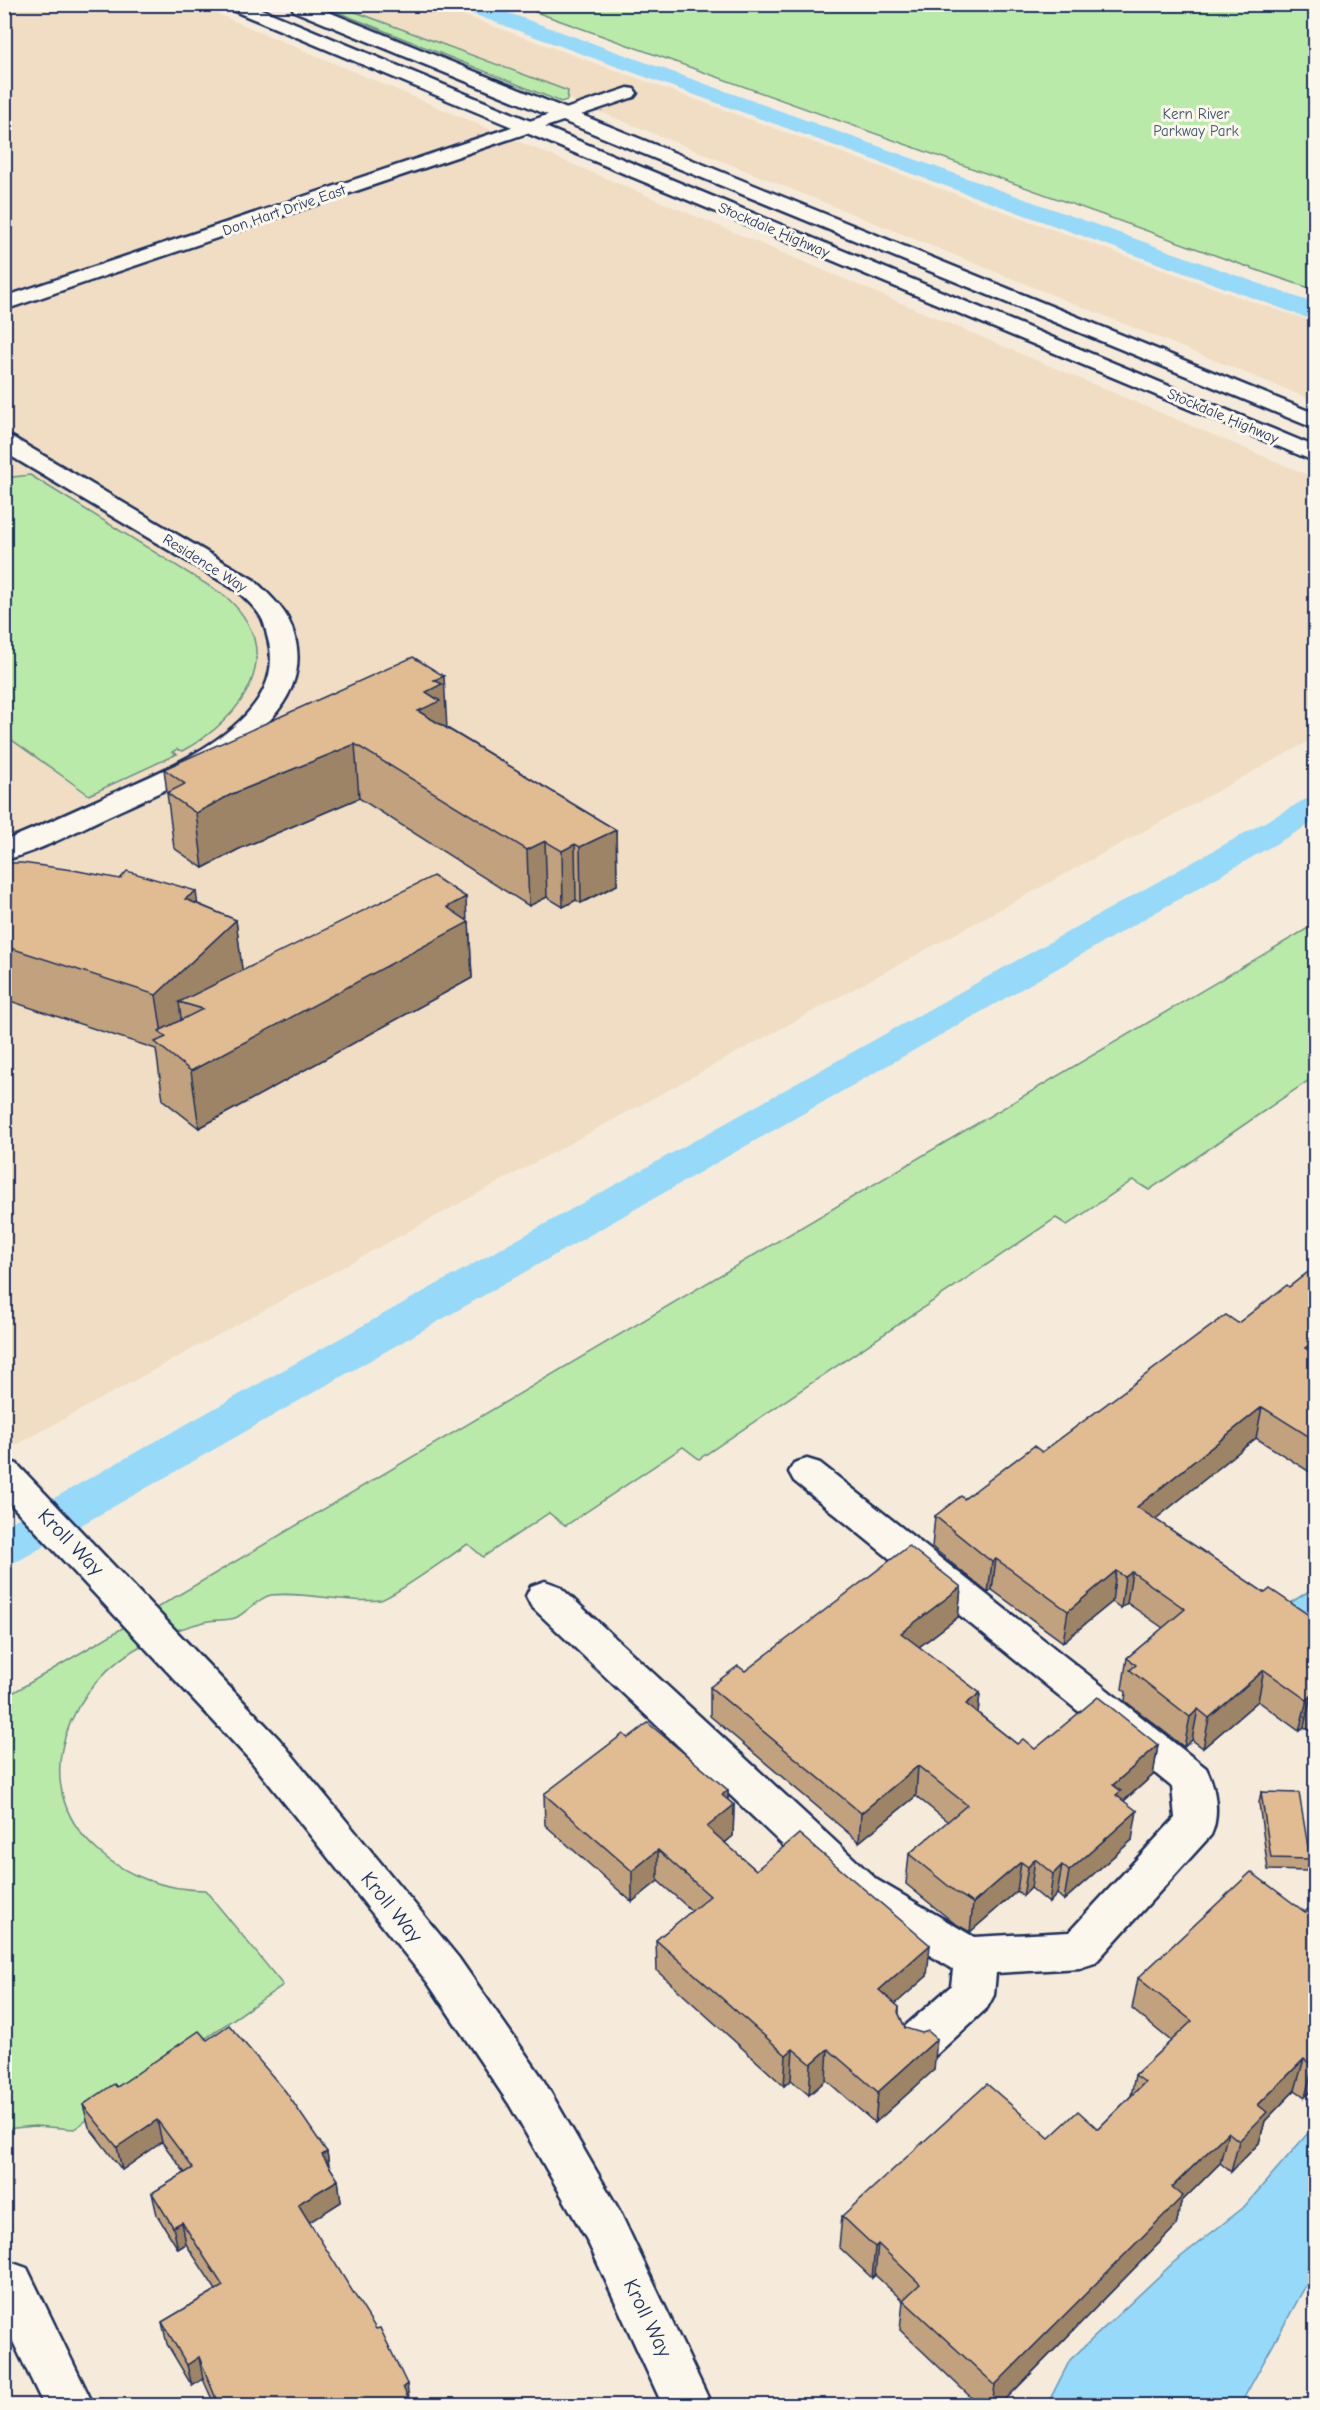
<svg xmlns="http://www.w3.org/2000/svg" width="1320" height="2410" font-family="'Comic Neue',sans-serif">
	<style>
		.built { fill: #f0ddc4 }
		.green { fill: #baeaa9; stroke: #6a8c84; stroke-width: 1.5 }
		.water { fill: #97d9f9; stroke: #6595bb; stroke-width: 1.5 }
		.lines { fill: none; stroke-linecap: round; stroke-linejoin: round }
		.canal { fill: #97d9f9; fill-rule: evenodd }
		.minor-casing { stroke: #1b2f5e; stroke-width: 5 }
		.major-casing { stroke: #1b2f5e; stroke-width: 5 }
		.minor { fill: #fbf7ec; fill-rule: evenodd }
		.major { fill: #fbf7ec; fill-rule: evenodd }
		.wall { fill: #c2a27e; stroke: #1b2f5e; stroke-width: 1.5 }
		.shaded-wall { fill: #9e8466; stroke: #1b2f5e; stroke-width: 1.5 }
		.building { fill: #e1bc92; stroke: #1b2f5e; stroke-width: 1.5 }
		.labels { text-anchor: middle; stroke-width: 6; stroke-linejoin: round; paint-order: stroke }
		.far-park-label { font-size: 15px; fill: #3b546d; stroke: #fbf7ec }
		.far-street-label { font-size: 15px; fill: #1b2f5e; stroke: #fbf7ec }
		.near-street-label { font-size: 21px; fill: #1b2f5e; stroke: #fbf7ec }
	</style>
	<rect width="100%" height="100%" fill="#f6ebda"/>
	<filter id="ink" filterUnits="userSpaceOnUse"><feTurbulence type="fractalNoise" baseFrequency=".0167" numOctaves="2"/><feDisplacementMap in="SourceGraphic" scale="12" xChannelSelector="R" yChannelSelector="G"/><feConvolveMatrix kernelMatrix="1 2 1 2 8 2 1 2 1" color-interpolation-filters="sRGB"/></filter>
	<g filter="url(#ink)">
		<g class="built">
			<polygon points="5,5 196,5 1315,478 1315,738 5,1451"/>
			<polygon points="336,5 435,5 1247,300 1315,322 1315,401"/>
		</g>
		<g class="green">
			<polygon points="320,5 337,5 568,91 567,100 561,102"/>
			<polygon points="516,5 1315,5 1315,290 1262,272"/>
			<path d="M30 475 224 595C290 652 244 718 182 751L177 749 172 752 177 754 89 795 5 735V478Z"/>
			<path d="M1315 924V1076L1149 1190 1133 1180 1067 1225 1056 1218 699 1459 683 1447 565 1526 549 1513 483 1557 468 1544C454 1553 390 1599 380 1600 346 1604 306 1591 271 1595 259 1597 244 1615 235 1618 226 1621 216 1619 208 1621 187 1626 167 1633 148 1642 71 1680 22 1784 97 1850 125 1876 166 1890 205 1890L283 1985 74 2129 35 2126 5 2129 4 1698Z"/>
		</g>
		<g class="water">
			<polygon points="1315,1587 1315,1622 1290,1603"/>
			<polygon points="1315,2125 1315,2276 1310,2278 1240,2405 1047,2405 1070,2360 1174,2262 1243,2208"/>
		</g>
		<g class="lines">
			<g class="canal">
				<polygon points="453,4 484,4 1316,304 1316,321 456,8"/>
				<polygon points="1316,797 1316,821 20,1560 4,1565 4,1526 1304,800"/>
			</g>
			<defs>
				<g id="minor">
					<polygon points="628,88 634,89 637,93 634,97 4,310 4,297"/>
					<path d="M4 435 12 437 254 580C265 591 279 603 287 617 339 719 186 780 117 812 81 828 43 851 4 860V841C41 826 77 809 113 793 171 767 291 720 268 639 266 632 265 623 261 617 255 607 245 598 236 590L4 452Z"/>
					<path d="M807 1459 820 1463 1206 1768C1216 1787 1220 1816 1211 1835L1095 1963 1080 1968 996 1973 994 1995 987 2008 935 2056 919 2061 903 2056 897 2042 903 2028 951 1986 953 1969 847 1906 531 1606 526 1596 531 1586 545 1581 559 1586 877 1880 974 1937 1069 1932 1175 1818 1172 1787 794 1481 789 1472 794 1463Z"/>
					<polygon points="4,1460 17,1464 279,1739 458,1957 541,2076 619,2210 712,2406 663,2406 587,2240 509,2104 428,1983 251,1761 4,1497"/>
					<polygon points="10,2262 27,2268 94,2406 44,2406 4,2323 4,2264"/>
				</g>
				<g id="major">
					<polygon points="225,4 249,4 1316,447 1316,462 227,8"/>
					<polygon points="293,4 309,4 1316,414 1316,429 294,11 292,7"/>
				</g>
			</defs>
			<use href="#minor" class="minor-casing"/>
			<use href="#major" class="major-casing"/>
			<use href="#minor" class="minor"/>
			<use href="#major" class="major"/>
		</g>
		<g class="wall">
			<polygon points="447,728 616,830 617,885 581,903 576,900 563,907 547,897 529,906 359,798 239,849 203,868 174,848 164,769"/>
			<polygon points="4,863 198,904 236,920 242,970 467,920 469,922 472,978 199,1128 163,1100 156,1049 4,999"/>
			<polygon points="1316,1266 1316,1476 1256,1438 1155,1519 1265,1593 1316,1620 1316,1735 1304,1727 1299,1731 1258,1701 1203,1748 1192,1740 1184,1747 1125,1701 1126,1692 1122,1689 1127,1658 1163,1628 1127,1603 1121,1608 1112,1602 1063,1642 992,1590 988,1593 932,1547 935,1516 1042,1452 1238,1323 1289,1287"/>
			<polygon points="961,1587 958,1617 919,1647 980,1693 978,1713 1017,1744 1035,1749 1158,1745 1153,1775 1124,1801 1132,1840 1064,1900 1057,1894 1049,1903 1031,1888 1023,1896 1017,1891 970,1932 954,1923 906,1884 909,1854 948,1822 916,1796 859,1842 710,1716 710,1687 745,1671"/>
			<polygon points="628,1738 728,1790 728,1800 734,1805 733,1836 725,1843 756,1870 927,1976 895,2004 899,2007 899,2014 905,2028 934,2070 875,2123 826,2080 809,2095 791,2080 784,2086 657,1971 656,1940 692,1911 658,1881 632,1902 545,1825 544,1794"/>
			<polygon points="1261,1792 1310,1859 1307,1871 1268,1870 1259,1803"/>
			<polygon points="1316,1902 1316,2087 1305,2097 1295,2090 1265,2121 1259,2143 1231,2172 1220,2163 1181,2202 1176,2226 999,2406 980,2406 900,2330 903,2301 875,2275 872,2278 839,2247 842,2216 1049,2138 1098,2129 1131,2096 1135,2075 1171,2041 1132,2009 1138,1978 1305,1912"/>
			<polygon points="207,2040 327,2152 329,2166 338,2180 341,2202 309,2222 412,2406 215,2406 203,2379 192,2386 167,2344 162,2322 216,2290 186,2244 178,2249 157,2215 152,2193 185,2173 162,2142 122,2170 89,2127 83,2105"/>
		</g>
		<g class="shaded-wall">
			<polygon points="444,676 447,729 418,711 426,692 434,680"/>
			<polygon points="355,744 359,798 239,849 203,868 196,813 232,794"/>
			<polygon points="616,830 617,885 581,903 580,847"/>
			<polygon points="545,841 547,897 529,906 527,850"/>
			<polygon points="575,844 576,900 563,907 562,851"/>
			<polygon points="196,891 203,947 185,899"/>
			<polygon points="466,897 467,923 469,922 472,978 199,1128 191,1071 447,907"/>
			<polygon points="236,920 243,977 203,1009 179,1002 183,1034 166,1037 162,1034 156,995"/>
			<polygon points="1316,1340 1316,1365 1305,1348"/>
			<polygon points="1262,1407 1256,1438 1132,1538 1137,1507"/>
			<polygon points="996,1559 992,1590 988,1593 992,1562"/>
			<polygon points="1116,1571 1112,1602 1063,1642 1068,1611"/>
			<polygon points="1132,1572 1127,1603 1121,1608 1125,1577"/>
			<polygon points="961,1587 958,1617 898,1663 901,1633"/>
			<polygon points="1264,1670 1258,1701 1203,1748 1209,1718"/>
			<polygon points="980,1693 977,1722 966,1704"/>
			<polygon points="1311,1696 1304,1727 1299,1731 1307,1700"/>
			<polygon points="1198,1709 1192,1740 1184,1747 1190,1717"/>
			<polygon points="1158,1745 1153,1775 1119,1805 1113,1785"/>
			<polygon points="918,1766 916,1796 859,1842 861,1813"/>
			<polygon points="728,1790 728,1810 734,1805 733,1836 706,1858 707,1827 722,1795"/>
			<polygon points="1137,1811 1132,1840 1064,1900 1069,1871"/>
			<polygon points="658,1850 658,1881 632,1902 632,1871"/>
			<polygon points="1035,1859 1031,1888 1023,1896 1028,1867"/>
			<polygon points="1021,1862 1017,1891 970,1932 973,1903"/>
			<polygon points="1062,1865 1057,1894 1049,1903 1053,1874"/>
			<polygon points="930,1945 927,1976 876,2021 879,1990"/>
			<polygon points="937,2039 934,2070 875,2123 878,2092"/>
			<polygon points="793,2049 791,2080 784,2086 786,2055"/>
			<polygon points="828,2049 826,2080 809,2095 811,2064"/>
			<polygon points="1304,2059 1295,2090 1265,2121 1259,2143 1231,2172 1239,2141 1258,2105"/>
			<polygon points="1316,2064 1316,2087 1305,2097 1313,2066"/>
			<polygon points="157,2120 162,2142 122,2170 117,2147"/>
			<polygon points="1228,2132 1220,2163 1181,2202 1176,2226 999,2406 992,2406 995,2385 1172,2187"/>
			<polygon points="327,2152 330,2174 322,2155"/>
			<polygon points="338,2180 341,2202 302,2227 298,2204"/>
			<polygon points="182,2222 186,2244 178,2249 173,2227"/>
			<polygon points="878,2244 875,2275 872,2278 875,2247"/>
			<polygon points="199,2357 203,2379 192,2386 187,2365"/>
			<polygon points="407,2384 410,2406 403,2387"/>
		</g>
		<g class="building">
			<polygon points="413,657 444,676 434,680 442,684 426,692 440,701 418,711 616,830 580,847 575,844 562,851 545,841 527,850 355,744 232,794 196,813 167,793 185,784 164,769"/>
			<polygon points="4,863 22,863 73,870 120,879 127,871 196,891 185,899 236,920 156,995 4,946"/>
			<polygon points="433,876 466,897 447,907 469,922 191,1071 155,1042 166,1037 159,1031 203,1009 179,1002"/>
			<polygon points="1316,1266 1316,1340 1305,1348 1316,1355 1316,1441 1262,1407 1137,1507 1265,1593 1270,1589 1316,1620 1316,1699 1311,1696 1307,1700 1264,1670 1209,1718 1198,1709 1190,1717 1130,1670 1136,1665 1127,1658 1185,1609 1132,1572 1125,1577 1116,1571 1068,1611 996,1559 992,1562 935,1516 961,1496 964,1499 1034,1446 1042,1452 1226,1315 1238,1323 1287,1285 1289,1287"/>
			<polygon points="909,1546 961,1587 901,1633 980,1693 966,1704 1017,1744 1023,1739 1035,1749 1098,1697 1158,1745 1113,1785 1121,1791 1116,1795 1137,1811 1069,1871 1062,1865 1053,1874 1035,1859 1028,1867 1021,1862 973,1903 957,1893 909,1854 967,1805 918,1766 861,1813 710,1687 738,1666 745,1671"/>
			<polygon points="648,1723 728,1790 722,1795 734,1805 707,1827 756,1870 799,1834 930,1945 879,1990 899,2007 898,2012 905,2028 922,2033 928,2031 937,2039 878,2092 828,2049 811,2064 793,2049 786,2055 656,1940 710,1896 658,1850 632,1871 544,1794 623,1734 628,1738"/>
			<polygon points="1261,1792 1299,1793 1310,1859 1271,1858"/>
			<polygon points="1251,1872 1305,1912 1316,1902 1316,2064 1313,2066 1304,2059 1258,2105 1267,2112 1239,2141 1228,2132 1172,2187 1183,2196 995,2385 903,2300 920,2284 878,2244 875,2247 842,2216 987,2084 1049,2138 1078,2111 1098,2129 1145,2082 1135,2075 1192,2021 1138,1978"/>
			<polygon points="229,2025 286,2092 327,2152 322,2155 338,2180 298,2204 376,2329 380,2328 407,2384 403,2387 412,2406 219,2406 199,2357 187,2365 162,2322 223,2286 182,2222 173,2227 152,2193 193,2168 157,2120 117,2147 83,2105 114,2084 117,2087 199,2031 207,2040"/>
		</g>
	</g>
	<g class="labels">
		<g class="far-park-label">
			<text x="1196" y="119">Kern River<tspan x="1196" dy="17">Parkway Park</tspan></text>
		</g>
		<g class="far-street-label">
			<text transform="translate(284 210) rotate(-19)" y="5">Don Hart Drive East</text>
			<text transform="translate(774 230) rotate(23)" y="5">Stockdale Highway</text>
			<text transform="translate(1223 416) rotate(23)" y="5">Stockdale Highway</text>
			<text transform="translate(205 563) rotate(32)" y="5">Residence Way</text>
		</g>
		<g class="near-street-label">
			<text transform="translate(71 1542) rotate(46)" y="7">Kroll Way</text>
			<text transform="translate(392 1907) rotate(51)" y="7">Kroll Way</text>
			<text transform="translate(648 2318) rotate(64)" y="7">Kroll Way</text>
		</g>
	</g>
	<rect width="1320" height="2410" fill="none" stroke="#fbf7ec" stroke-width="24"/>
	<rect x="12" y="12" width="1296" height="2386" fill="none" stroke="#1b2f5e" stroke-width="2" filter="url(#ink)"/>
</svg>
